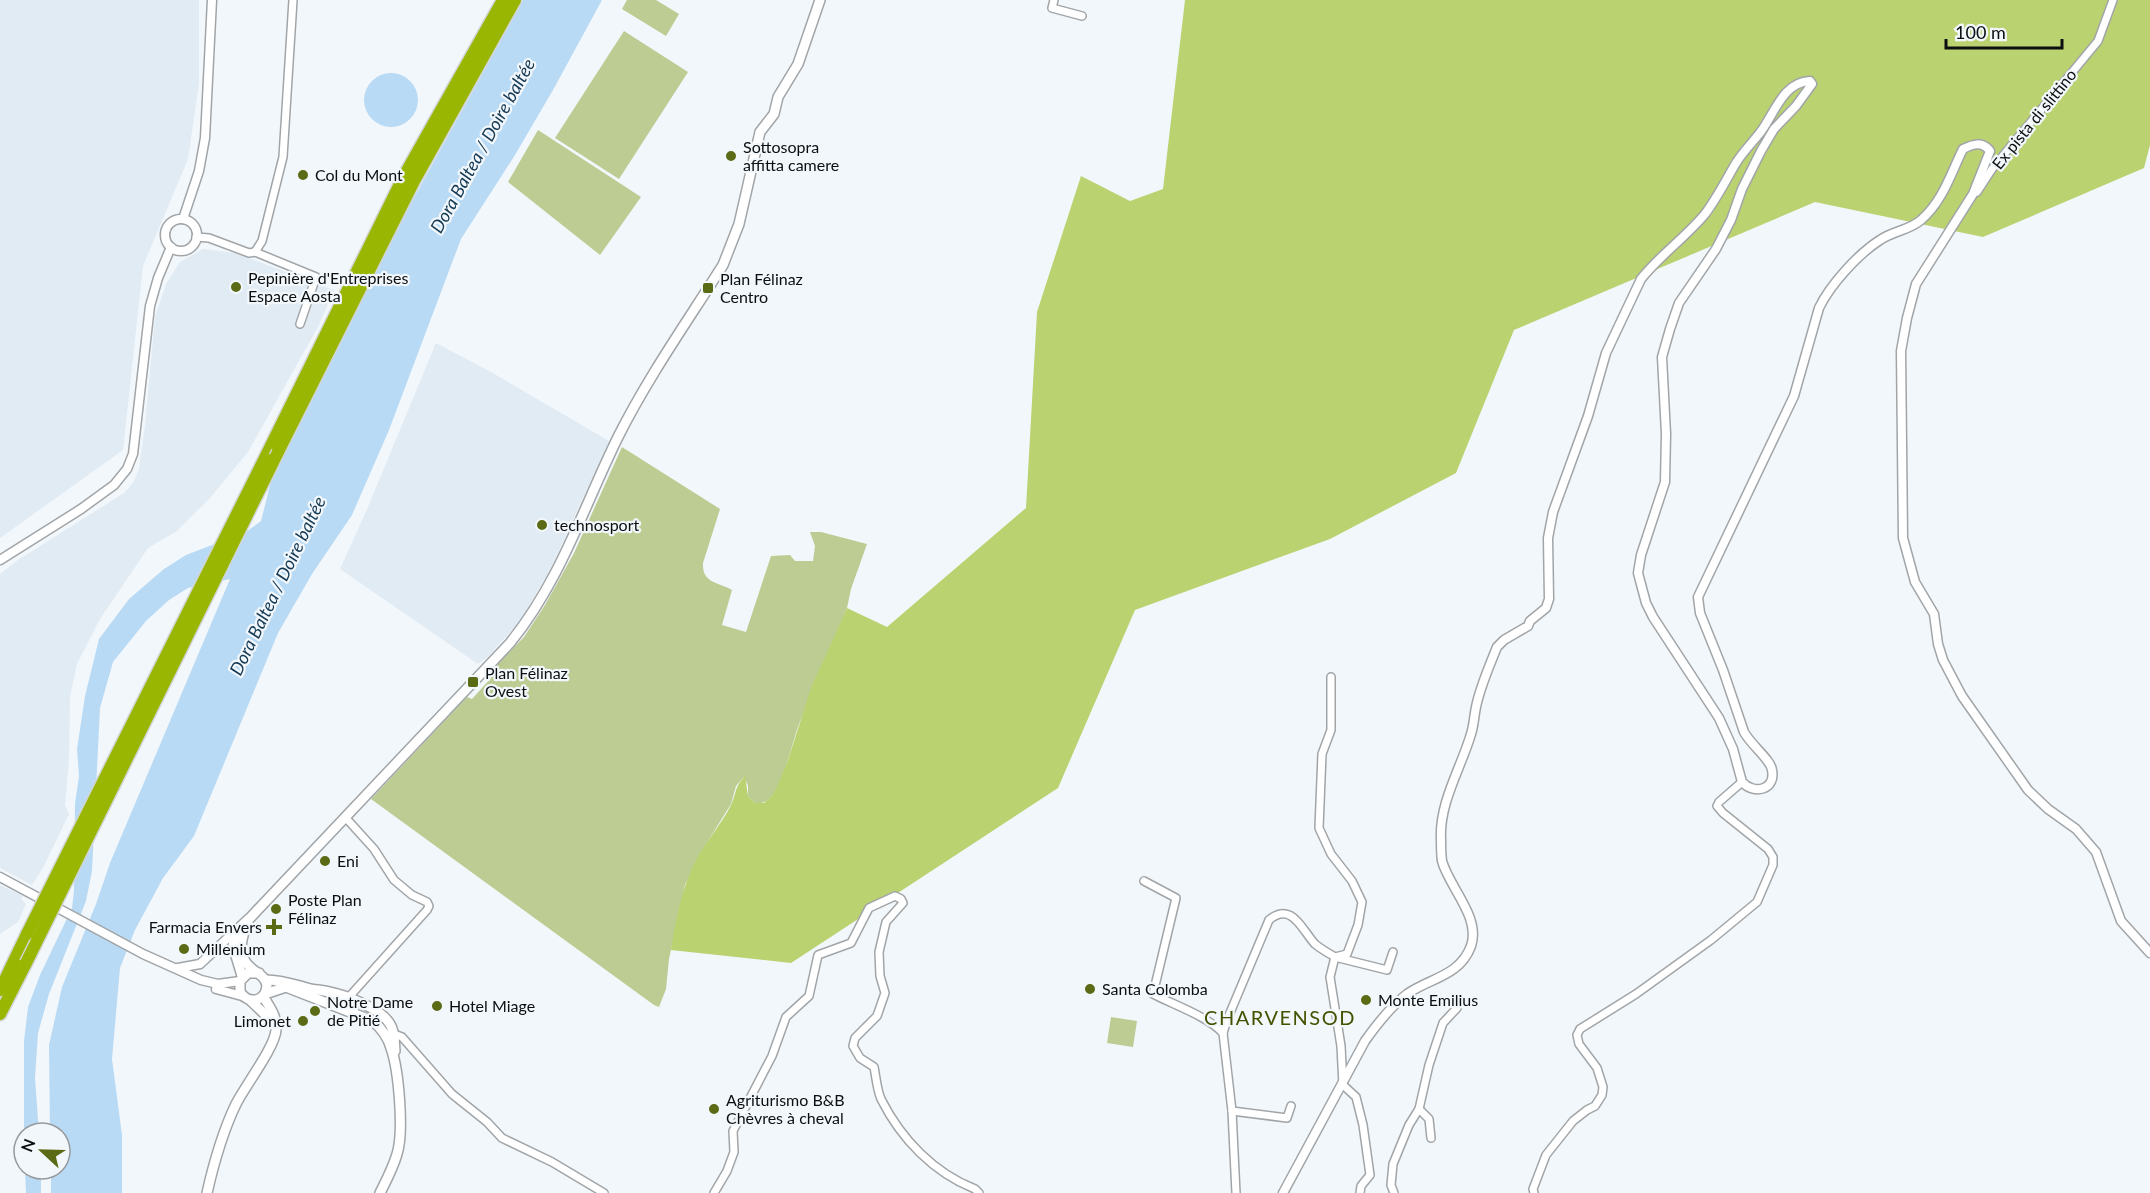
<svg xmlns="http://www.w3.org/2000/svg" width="2150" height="1193" font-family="Lato,sans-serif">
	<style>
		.built { fill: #e1ebf4 }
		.green { fill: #bccc92 }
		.forest { fill: #bad270 }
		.water { fill: #b9daf4 }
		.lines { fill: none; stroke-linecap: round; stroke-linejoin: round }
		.minor-casing { stroke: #a1a5a8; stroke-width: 10 }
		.tertiary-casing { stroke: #a1a5a8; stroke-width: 11 }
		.secondary-casing { stroke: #a1a5a8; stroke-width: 12 }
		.motorway-casing { stroke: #d3d4d4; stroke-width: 15 }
		.minor { stroke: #fff; stroke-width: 7 }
		.tertiary { stroke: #fff; stroke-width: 8 }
		.secondary { stroke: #fff; stroke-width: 9 }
		.motorway { stroke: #99b602; stroke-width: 12 }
		.motorway-bridge-casing { stroke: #d3d4d4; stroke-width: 15; stroke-linecap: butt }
		.motorway-bridge { stroke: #99b602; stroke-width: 12 }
		.poi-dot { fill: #5a6a15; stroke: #f2f7fb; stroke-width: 2 }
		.labels { text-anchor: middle; stroke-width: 4.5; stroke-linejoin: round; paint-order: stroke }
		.street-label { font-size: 16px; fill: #0c0e0f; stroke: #f2f7fb }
		.poi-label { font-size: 16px; fill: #0c0e0f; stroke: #f2f7fb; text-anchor: start }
		.water-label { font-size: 18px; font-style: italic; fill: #143954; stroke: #f2f7fb }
		.quarter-label { font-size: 20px; letter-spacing: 1.5px; fill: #445200; stroke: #f2f7fb }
	</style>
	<rect width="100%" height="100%" fill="#f2f7fb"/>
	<g class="built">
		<polygon points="0,0 199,0 199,83 188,159 143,266 123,450 0,538"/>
		<polygon points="203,249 235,253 334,290 319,325 248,452 210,498 177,531 148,548 100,619 77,664 70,697 69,759 65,805 69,814 43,868 32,885 0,868 0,574 18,560 124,493 133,483 139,469 145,426 155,317 166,284 180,262"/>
		<polygon points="436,343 491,372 609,441 549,572 520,621 488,657 478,664 340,569 368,507"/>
		<polygon points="0,885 23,896 21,899 26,904 18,922 0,934"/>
	</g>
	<g class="green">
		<polygon points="627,0 656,0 679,14 666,36 622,9"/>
		<polygon points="624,31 688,72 619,179 555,138"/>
		<polygon points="538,130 641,197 600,255 508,182"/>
		<path d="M622 447 720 509 703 563C702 583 717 582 732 590L722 625 746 632 771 556 790 555 795 561H813L815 546 810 532H821L867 544 851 589 847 608C831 647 814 685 799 724 792 743 784 782 771 797 766 803 762 803 755 803L748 796V786L744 777 736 786 731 804 698 857 685 885 669 959 666 989 659 1007 654 1005 371 799 467 697 472 699 491 678 488 674 524 637 545 605 574 553Z"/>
		<polygon points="1111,1017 1137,1021 1133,1047 1107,1043"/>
	</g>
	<path class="forest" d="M1185 0H2150V145L2144 168 1983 237 1815 202 1514 330 1456 473 1330 539 1135 610 1058 788 791 963 671 950C676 917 682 886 698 856 708 839 722 823 731 805 737 792 734 788 745 776L748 796 755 803H764L771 797 776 789 788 760 811 688 847 608 887 627 1026 508 1037 312 1081 176 1130 201 1163 189Z"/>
	<g class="water">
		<polygon points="523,0 602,0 553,90 515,155 461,239 389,430 352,515 312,574 278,633 194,836 163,878 135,930 120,968 112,1059 122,1135 122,1193 51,1193 51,1169 60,1169 60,1133 50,1133 49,1045 62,987 96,904 110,863 230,579 188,588 169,600 146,621 113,662 100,708 92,871 86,901 49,994 38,1033 35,1078 39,1133 24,1133 24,1144 24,1041 28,1007 40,975 72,908 74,891 75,804 79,776 77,749 85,696 99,639 129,599 164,569 186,555 246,532 261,521 271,481 401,221"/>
		<circle cx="391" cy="100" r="27"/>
		<polygon points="25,1169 41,1169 41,1193 26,1193"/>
	</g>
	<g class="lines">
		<defs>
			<g id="minor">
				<polyline points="293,0 283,157 262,241 255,252 316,277 300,324"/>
				<polyline points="1054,0 1052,8 1082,16"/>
				<polyline points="1977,192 1992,169 2098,41 2113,0"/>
				<polyline points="196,237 209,238 249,253 255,252"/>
				<path d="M1144 881 1176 898 1153 994C1174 1005 1207 1016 1223 1033L1232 1111 1236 1193"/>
				<polyline points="340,1007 427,910 429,906 427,902 412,895 394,880 374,849 345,817"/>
				<path d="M1223 1033 1227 1020 1269 920C1292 901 1302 930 1315 944 1321 949 1328 953 1335 957L1347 954 1358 925 1362 902 1352 881 1331 854 1319 828 1322 754 1331 730V677"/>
				<polyline points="394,1034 402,1037 452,1094 487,1122 502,1138 552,1162 604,1193"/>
				<polyline points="1419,1109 1429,1119 1431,1138"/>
				<polyline points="1232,1111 1287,1118 1291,1106"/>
				<path d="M714 1193 727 1171 734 1152 733 1131 772 1056 786 1017 809 996 818 955 851 943 869 908 895 896 901 899 903 903 886 922 879 952 880 976 885 993 877 1016 855 1038 853 1046 860 1058 874 1067C876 1077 877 1090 881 1099 901 1139 934 1173 975 1189L979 1193"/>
				<polyline points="1360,1193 1361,1186 1370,1175 1363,1125 1356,1097 1343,1085 1341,1046 1330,977 1335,957 1387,970 1393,952"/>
				<polyline points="1394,1193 1391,1185 1393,1164 1409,1125 1419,1109 1429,1065 1443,1023 1457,1008"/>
				<polyline points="1534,1193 1533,1189 1546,1155 1573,1121 1587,1110 1595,1106 1602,1095 1603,1087 1597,1068 1579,1044 1577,1035 1580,1029 1636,994 1711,940 1757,902 1773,865 1773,857 1768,849 1723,813 1717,806 1719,802 1742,782"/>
			</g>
			<g id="tertiary">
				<polyline points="183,219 199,171 205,138 212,0"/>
				<circle cx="181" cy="235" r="16"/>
				<polyline points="0,560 81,509 114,485 127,469 133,454 150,306 158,278 171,247"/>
				<polyline points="0,877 143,954 201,980 218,984 240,981"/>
				<polyline points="178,968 200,964 248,919"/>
				<polyline points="216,989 242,996"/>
				<path d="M1283 1193 1365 1041C1377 1024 1390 1007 1407 994 1430 978 1460 976 1471 946 1481 917 1449 887 1442 861 1441 854 1441 846 1441 839 1439 803 1461 768 1471 734 1474 725 1474 716 1476 707 1480 687 1489 667 1497 647L1504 640 1528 626 1530 621 1546 608 1549 599 1548 538 1553 512 1588 416 1606 353 1641 279C1660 255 1686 237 1705 214 1717 198 1726 180 1736 163 1743 152 1751 144 1759 134 1774 116 1782 82 1810 81L1812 84 1796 106 1774 129 1761 151 1742 189 1731 220 1716 249 1679 303 1670 329 1662 357 1666 434 1665 482 1641 555 1638 573 1646 603 1653 617 1719 718 1733 749 1742 782C1754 795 1776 790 1772 770 1771 760 1751 745 1744 732L1723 670 1700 613 1698 597 1794 396 1819 308C1830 285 1858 254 1880 240 1893 231 1910 230 1921 220 1943 201 1951 173 1963 149 1973 144 1982 141 1990 151L1973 194 1916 284 1907 318 1901 351 1903 538 1915 582 1934 614 1938 644 1943 660 1962 696 2028 790 2048 809 2076 829 2096 852 2121 921 2150 953"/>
			</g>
			<g id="secondary">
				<polyline points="236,931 233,946 242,976"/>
				<path d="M259 973H248L240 981V992C249 1005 266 1002 267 985 264 975 258 974 251 968 235 955 242 935 249 919L510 643C561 580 583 508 618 437 648 377 687 322 723 265L739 224 760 132 774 114 778 97 798 64 820 0"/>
				<path d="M266 980C281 980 292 984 307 988 314 990 322 990 329 992 345 995 378 1008 387 1020 395 1029 394 1040 395 1051"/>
				<path d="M265 994 286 987 373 1021C381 1028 388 1037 391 1048 399 1071 404 1132 397 1154 393 1168 386 1181 380 1193"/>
				<polyline points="251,1001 274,1023"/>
				<path d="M207 1193C214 1162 222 1133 236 1104 245 1086 275 1047 276 1030 277 1016 270 1008 263 996"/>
			</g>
			<g id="motorway">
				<polyline points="278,452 414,181 515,0"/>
				<polyline points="265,458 403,178 503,0"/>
				<polyline points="0,990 27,934"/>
				<polyline points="0,1014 26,963"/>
			</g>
		</defs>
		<use href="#minor" class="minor-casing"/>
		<use href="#tertiary" class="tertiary-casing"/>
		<use href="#secondary" class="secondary-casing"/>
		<use href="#motorway" class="motorway-casing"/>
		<use href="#minor" class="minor"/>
		<use href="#tertiary" class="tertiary"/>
		<use href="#secondary" class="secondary"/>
		<use href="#motorway" class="motorway"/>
		<defs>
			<g id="motorway-bridge">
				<polyline points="27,934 265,458"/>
				<polyline points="26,963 278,452"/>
			</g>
		</defs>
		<use href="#motorway-bridge" class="motorway-bridge-casing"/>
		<use href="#motorway-bridge" class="motorway-bridge"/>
	</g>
	<g class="poi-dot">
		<circle cx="731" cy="156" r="6"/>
		<circle cx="303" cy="175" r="6"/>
		<circle cx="236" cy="287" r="6"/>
		<rect x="702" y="282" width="12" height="12" rx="3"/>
		<circle cx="542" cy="525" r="6"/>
		<rect x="467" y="676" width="12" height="12" rx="3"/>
		<circle cx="325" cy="861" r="6"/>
		<circle cx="276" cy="909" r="6"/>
		<path d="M271 918h6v6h6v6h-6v6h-6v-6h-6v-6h6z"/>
		<circle cx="184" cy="949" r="6"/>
		<circle cx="1090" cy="989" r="6"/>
		<circle cx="1366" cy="1000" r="6"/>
		<circle cx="437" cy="1006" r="6"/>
		<circle cx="315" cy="1011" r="6"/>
		<circle cx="303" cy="1021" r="6"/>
		<circle cx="714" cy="1109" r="6"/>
	</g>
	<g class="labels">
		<g class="street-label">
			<text transform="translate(2034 119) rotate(-51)" y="6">Ex pista di slittino</text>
		</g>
		<g class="poi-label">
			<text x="743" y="153">Sottosopra<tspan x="743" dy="18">affitta camere</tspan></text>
			<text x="315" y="181">Col du Mont</text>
			<text x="248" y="284">Pepinière d'Entreprises<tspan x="248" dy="18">Espace Aosta</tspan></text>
			<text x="720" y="285">Plan Félinaz<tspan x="720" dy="18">Centro</tspan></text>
			<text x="554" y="531">technosport</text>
			<text x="485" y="679">Plan Félinaz<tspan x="485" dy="18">Ovest</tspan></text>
			<text x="337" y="867">Eni</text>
			<text x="288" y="906">Poste Plan<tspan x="288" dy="18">Félinaz</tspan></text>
			<text x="262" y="933" text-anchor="end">Farmacia Envers</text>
			<text x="196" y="955">Millenium</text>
			<text x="1102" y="995">Santa Colomba</text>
			<text x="1378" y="1006">Monte Emilius</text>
			<text x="327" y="1008">Notre Dame<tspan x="327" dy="18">de Pitié</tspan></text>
			<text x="449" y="1012">Hotel Miage</text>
			<text x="291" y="1027" text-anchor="end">Limonet</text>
			<text x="726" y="1106">Agriturismo B&amp;B<tspan x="726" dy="18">Chèvres à cheval</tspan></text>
		</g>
		<g class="water-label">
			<text transform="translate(483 146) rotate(-61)" y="6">Dora Baltea / Doire baltée</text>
			<text transform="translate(278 586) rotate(-64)" y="6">Dora Baltea / Doire baltée</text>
		</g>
		<g class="quarter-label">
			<text x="1280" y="1025">CHARVENSOD</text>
		</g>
	</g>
	<g transform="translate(42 1151) rotate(292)"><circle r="28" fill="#f2f7fb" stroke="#969a9d" stroke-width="1.5"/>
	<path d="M0-4.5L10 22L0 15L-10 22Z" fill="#5a6a15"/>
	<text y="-9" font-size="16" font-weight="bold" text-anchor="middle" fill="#0c0e0f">N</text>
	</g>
	<path d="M1946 39v9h116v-9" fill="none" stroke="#0c0e0f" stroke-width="3"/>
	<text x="1955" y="39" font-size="18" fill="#0c0e0f" stroke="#f2f7fb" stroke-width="4.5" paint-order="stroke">100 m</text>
</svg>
